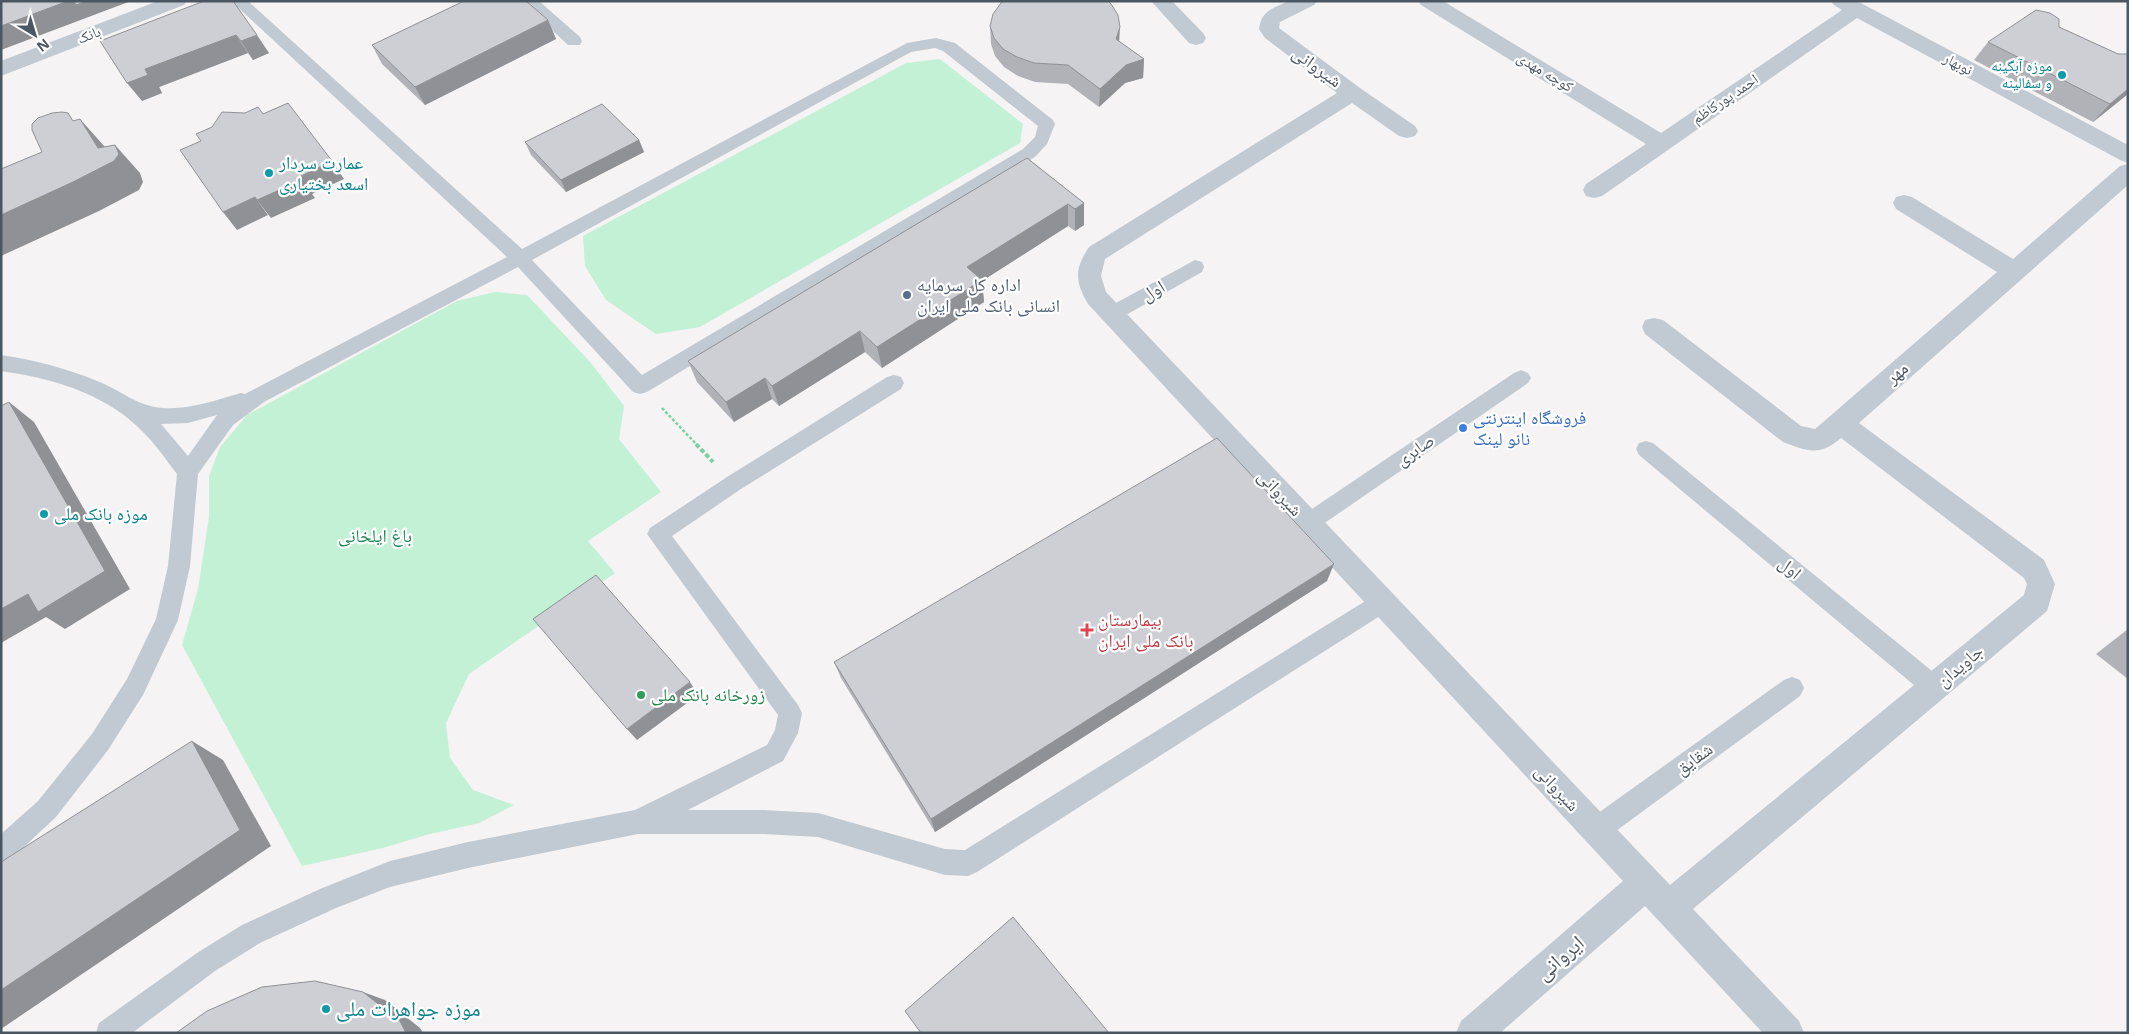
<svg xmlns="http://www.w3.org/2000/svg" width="2129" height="1034" font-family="'Noto Sans','Noto Naskh Arabic',sans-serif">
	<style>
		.green { fill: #c3f1d5 }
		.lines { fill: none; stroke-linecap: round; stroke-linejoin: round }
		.path-far1 { stroke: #7ad0a6; stroke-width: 2.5; stroke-dasharray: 3 2; stroke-linecap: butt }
		.path { stroke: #7ad0a6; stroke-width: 4; stroke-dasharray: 4.5 2.5; stroke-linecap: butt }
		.lane { fill: #c1cad2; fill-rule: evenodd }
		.street { fill: #c1cad2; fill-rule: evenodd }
		.wall { fill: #b0b2b7 }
		.shaded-wall { fill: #909195 }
		.building { fill: #cdcfd5; stroke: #909195 }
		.culture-dot { fill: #0f9aa8; stroke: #fff; stroke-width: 2 }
		.service-dot { fill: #5c6f8a; stroke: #fff; stroke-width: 2 }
		.shop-dot { fill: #3f7fe0; stroke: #fff; stroke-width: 2 }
		.health-dot { fill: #e0444e; stroke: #fff; stroke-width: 2 }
		.leisure-dot { fill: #2e9e5b; stroke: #fff; stroke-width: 2 }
		.labels { text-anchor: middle; stroke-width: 4.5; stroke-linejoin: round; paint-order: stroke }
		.far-street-label { font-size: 15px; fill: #4a5661; stroke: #fff }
		.far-culture-label { font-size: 15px; fill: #0d838f; stroke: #fff; text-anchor: end }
		.street-label { font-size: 18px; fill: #4a5661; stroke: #fff }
		.culture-label { font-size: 18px; fill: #0d838f; stroke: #fff; text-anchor: start }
		.service-label { font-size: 18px; fill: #4e5e75; stroke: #fff; text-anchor: start }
		.shop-label { font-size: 18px; fill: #366cbe; stroke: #fff; text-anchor: start }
		.park-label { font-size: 18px; fill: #17864f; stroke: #fff }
		.health-label { font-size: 18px; fill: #be3a42; stroke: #fff; text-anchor: start }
		.leisure-label { font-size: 18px; fill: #27864d; stroke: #fff; text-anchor: start }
		.near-street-label { font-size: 21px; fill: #4a5661; stroke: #fff }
		.near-culture-label { font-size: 21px; fill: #0d838f; stroke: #fff; text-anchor: start }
	</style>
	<rect width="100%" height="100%" fill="#f5f3f3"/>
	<g class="green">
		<polygon points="940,59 1023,124 1020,143 700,327 656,334 606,300 585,266 583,236 906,63"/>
		<polygon points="495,292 527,295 591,363 624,406 619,439 661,492 588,541 615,573 469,674 446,723 450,758 473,790 514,805 479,823 426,835 383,848 302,866 182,645 198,589 209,517 209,476 220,447 247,415 457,301"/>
	</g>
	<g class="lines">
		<polyline class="path-far1" points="662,408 698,446"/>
		<polyline class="path" points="696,444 713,462"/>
		<g class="lane">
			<path d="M231 1H248L522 249 907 43 936 38 955 43 1053 120 1055 124 1047 144 1035 157 647 392 640 394 633 392 518 267 264 402 233 425 198 474 190 566 178 620 143 695 108 750 56 817 10 860 1 863V834L38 801 92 734 127 679 156 619 168 566 177 474C165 458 153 441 138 427 101 392 50 378 1 371V355C34 360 66 368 97 381 121 390 136 406 163 408 189 410 216 400 241 393L245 394 507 257ZM935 48 943 51 1038 126 1035 137 1023 149 642 375 532 260 911 52ZM217 415 188 456 161 424 188 423Z"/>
			<polygon points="521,1 539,1 580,37 582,41 580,45 568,45"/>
			<polygon points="1195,260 1202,262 1204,267 1202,272 1119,319 1112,321 1105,319 1103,314 1105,309"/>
			<polygon points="1521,370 1528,373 1531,378 1528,383 1316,529 1308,532 1300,529 1297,523 1300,517 1514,373"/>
			<polygon points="894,375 901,377 904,383 901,389 741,489 672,536 798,705 802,713 798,733 783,761 688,810 764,810 818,813 945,849 965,850 1375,595 1383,592 1391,595 1394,602 1391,609 977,872 968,876 945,875 818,837 764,834 638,834 468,868 390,887 336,908 260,943 215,971 132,1033 96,1033 99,1023 197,953 242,925 320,889 390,861 468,842 635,810 767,745 775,730 778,715 647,534 650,528 727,477 887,377"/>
			<polygon points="1646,441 1653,443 1943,680 1947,688 1943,696 1935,699 1927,696 1639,455 1636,449 1639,443"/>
			<polygon points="1792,677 1800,680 1804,688 1800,696 1605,839 1596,842 1587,839 1584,830 1587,821 1784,680"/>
		</g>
		<g class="street">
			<polygon points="158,1 187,1 184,5 1,76 1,61"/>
			<polygon points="1151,1 1172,1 1203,33 1206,38 1203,43 1196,45 1189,43"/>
			<path d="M1289 1H1317L1314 5 1280 22 1279 28 1360 88 1415 126 1418 131 1415 136 1407 138 1399 136 1352 103 1105 259 1101 276 1106 292 1670 885 2024 595 2027 584 2024 578 1841 438C1819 457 1807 451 1783 442L1645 334 1642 327 1645 320 1654 318 1663 320 1801 426 1815 429 1997 272 1896 209 1893 203 1896 197 1904 195 1912 197 2013 259 2120 166 2128 164V185L1859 423 2044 560 2055 584 2047 611 1693 909 1799 1021 1804 1033H1763L1645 906 1500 1033H1456L1461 1021 1623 881 1088 304C1075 281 1074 270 1089 247L1337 93 1265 38 1259 29C1261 10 1274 8 1289 1Z"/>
			<polygon points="1418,1 1443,1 1661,133 1842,10 1834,5 1831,1 1857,1 2128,145 2128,163 2120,160 1857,18 1602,196 1594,198 1586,196 1583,190 1586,184 1646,144 1421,5"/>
		</g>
	</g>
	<g class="wall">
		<polygon points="204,1 269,53 253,60 248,53 159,87 162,93 142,101"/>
		<polygon points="548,20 556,39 425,105 382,64 372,45"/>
		<polygon points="990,26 1119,42 1144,59 1143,78 1125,83 1099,107 1068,84 1035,82 1018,76 1004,67 995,56 991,44"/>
		<polygon points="2059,27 2118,54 2128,54 2128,94 2093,122 1974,60 1988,42"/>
		<polygon points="639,140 644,152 566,192 531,155 525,142"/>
		<polygon points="1027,158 1084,203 1084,225 1075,231 1068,226 982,281 984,302 882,368 865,352 779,406 772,399 734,422 697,382 688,361"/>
		<polygon points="1327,581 935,832 841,678 834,662"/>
		<polygon points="2128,629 2128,679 2096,654"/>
	</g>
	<g class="shaded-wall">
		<polygon points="68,1 131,1 1,50 1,26"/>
		<polygon points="548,20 556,39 425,105 415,87"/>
		<polygon points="1120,27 1119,45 1116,39"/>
		<polygon points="236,35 248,53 159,87 162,93 142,101 127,83 145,69"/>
		<polygon points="257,35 269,53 253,60 241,41"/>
		<polygon points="1144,59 1143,78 1125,83 1099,107 1100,89 1126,65"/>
		<polygon points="2128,89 2128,94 2093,122 2110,104"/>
		<polygon points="80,119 105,147 115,145 140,173 143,182 139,190 99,211 1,256 1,215 98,148"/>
		<polygon points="639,140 644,152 566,192 561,180"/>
		<polygon points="332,161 344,179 312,194 315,198 271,218 257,200 299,177"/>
		<polygon points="255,197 268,215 237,230 223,212"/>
		<polygon points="1084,203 1084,225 1075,231 1075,209"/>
		<polygon points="1068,204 1068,226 982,281 984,302 882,368 877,347 967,267"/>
		<polygon points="860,331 865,352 779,406 772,386"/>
		<polygon points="765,378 772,399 734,422 726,402"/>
		<polygon points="9,402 34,422 130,589 65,629 46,617 1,643 1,609 28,594"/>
		<polygon points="1334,564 1327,581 935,832 931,819"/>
		<polygon points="690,682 698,695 637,740 627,729"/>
		<polygon points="192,741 223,760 271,846 1,1029 1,990"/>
		<polygon points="363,992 385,1000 420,1028 423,1033 406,1033"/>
	</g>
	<g class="building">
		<polygon points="1,1 68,1 1,26"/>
		<polygon points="74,1 87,1 76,5"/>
		<polygon points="204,1 233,1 257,35 241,41 236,35 145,69 148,75 127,83 100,41"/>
		<polygon points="464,1 526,1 548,20 415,87 372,45"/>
		<polygon points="1003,1 1108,1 1111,4 1118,15 1120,27 1116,39 1144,59 1126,65 1100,89 1068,65 1034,63 1017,57 1003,49 994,38 990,26 993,14 1001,3"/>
		<polygon points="2036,10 2050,13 2059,19 2059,27 2118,54 2128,54 2128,89 2110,104 1988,42"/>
		<polygon points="288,103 332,161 299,177 302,180 257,200 255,197 223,212 180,150 201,141 196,134 212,127 222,112 245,113 258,107 263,114"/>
		<polygon points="602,104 639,140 561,180 525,142"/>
		<polygon points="62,112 68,113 73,121 80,119 98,148 115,145 119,154 114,161 73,182 1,215 1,169 42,152 32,130 32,124 38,118 52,113"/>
		<polygon points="1027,158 1084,203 1075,209 1068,204 967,267 982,280 877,347 860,331 772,386 765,378 726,402 688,361"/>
		<polygon points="9,402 105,571 38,612 28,594 1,609 1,406"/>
		<polygon points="1217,438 1334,564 931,819 834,662"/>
		<polygon points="596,575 690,682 627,729 533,619"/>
		<polygon points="192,741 240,830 1,990 1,862"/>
		<polygon points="1013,917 1109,1033 921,1033 905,1011"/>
		<polygon points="315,981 363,992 400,1021 406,1033 176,1033 207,1011 262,987"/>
	</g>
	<g class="culture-dot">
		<circle cx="2062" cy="75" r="5"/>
		<circle cx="269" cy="173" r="5"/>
		<circle cx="44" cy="514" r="5"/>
		<circle cx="326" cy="1009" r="5"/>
	</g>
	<circle class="service-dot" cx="907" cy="295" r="5"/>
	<circle class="shop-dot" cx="1463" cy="428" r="5"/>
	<path class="health-dot" d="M1084.5 622.5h5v5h5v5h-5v5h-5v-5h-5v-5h5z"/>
	<circle class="leisure-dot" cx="641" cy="695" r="5"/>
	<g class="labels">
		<g class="far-street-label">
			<text transform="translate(89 35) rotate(-21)" y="5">بانک</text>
			<text transform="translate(1958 64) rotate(28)" y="5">نوبهار</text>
			<text transform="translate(1545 72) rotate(31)" y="5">کوچه مهدی</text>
			<text transform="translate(1725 99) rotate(-34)" y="5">احمد پورکاظم</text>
		</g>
		<g class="far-culture-label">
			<text x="2052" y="71">موزه آبگینه<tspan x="2052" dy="17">و سفالینه</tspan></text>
		</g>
		<g class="street-label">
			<text transform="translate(1317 67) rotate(36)" y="6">شیروانی</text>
			<text transform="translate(1153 291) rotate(-30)" y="6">اول</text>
			<text transform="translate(1897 373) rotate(-41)" y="6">مهر</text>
			<text transform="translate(1415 450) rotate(-34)" y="6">صابری</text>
			<text transform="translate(1280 493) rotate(47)" y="6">شیروانی</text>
			<text transform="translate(1790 568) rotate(40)" y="6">اول</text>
			<text transform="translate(1960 666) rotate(-40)" y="6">جاویدان</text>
			<text transform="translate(1694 759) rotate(-36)" y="6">شقایق</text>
			<text transform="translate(1557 788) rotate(47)" y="6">شیروانی</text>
		</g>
		<g class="culture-label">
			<text x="279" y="169">عمارت سردار<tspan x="279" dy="21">اسعد بختیاری</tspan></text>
			<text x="54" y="520">موزه بانک ملی</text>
		</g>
		<g class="service-label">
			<text x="917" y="291">اداره کل سرمایه<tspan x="917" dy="21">انسانی بانک ملی ایران</tspan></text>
		</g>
		<g class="shop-label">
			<text x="1473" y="424">فروشگاه اینترنتی<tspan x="1473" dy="21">نانو لینک</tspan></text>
		</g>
		<g class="park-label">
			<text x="375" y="542">باغ ایلخانی</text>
		</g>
		<g class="health-label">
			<text x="1098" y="626">بیمارستان<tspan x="1098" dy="21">بانک ملی ایران</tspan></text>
		</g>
		<g class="leisure-label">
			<text x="651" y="701">زورخانه بانک ملی</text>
		</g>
		<g class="near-street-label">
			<text transform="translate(1560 958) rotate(-41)" y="7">ایروانی</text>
		</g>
		<g class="near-culture-label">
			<text x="336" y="1016">موزه جواهرات ملی</text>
		</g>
	</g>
	<rect width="2129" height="1034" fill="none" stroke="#4a5661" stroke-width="5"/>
	<g transform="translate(35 35) rotate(142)" stroke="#ffffff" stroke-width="4" paint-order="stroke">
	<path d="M0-4L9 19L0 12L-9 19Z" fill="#4a5661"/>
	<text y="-8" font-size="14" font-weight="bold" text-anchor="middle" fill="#4a5661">N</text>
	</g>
</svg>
